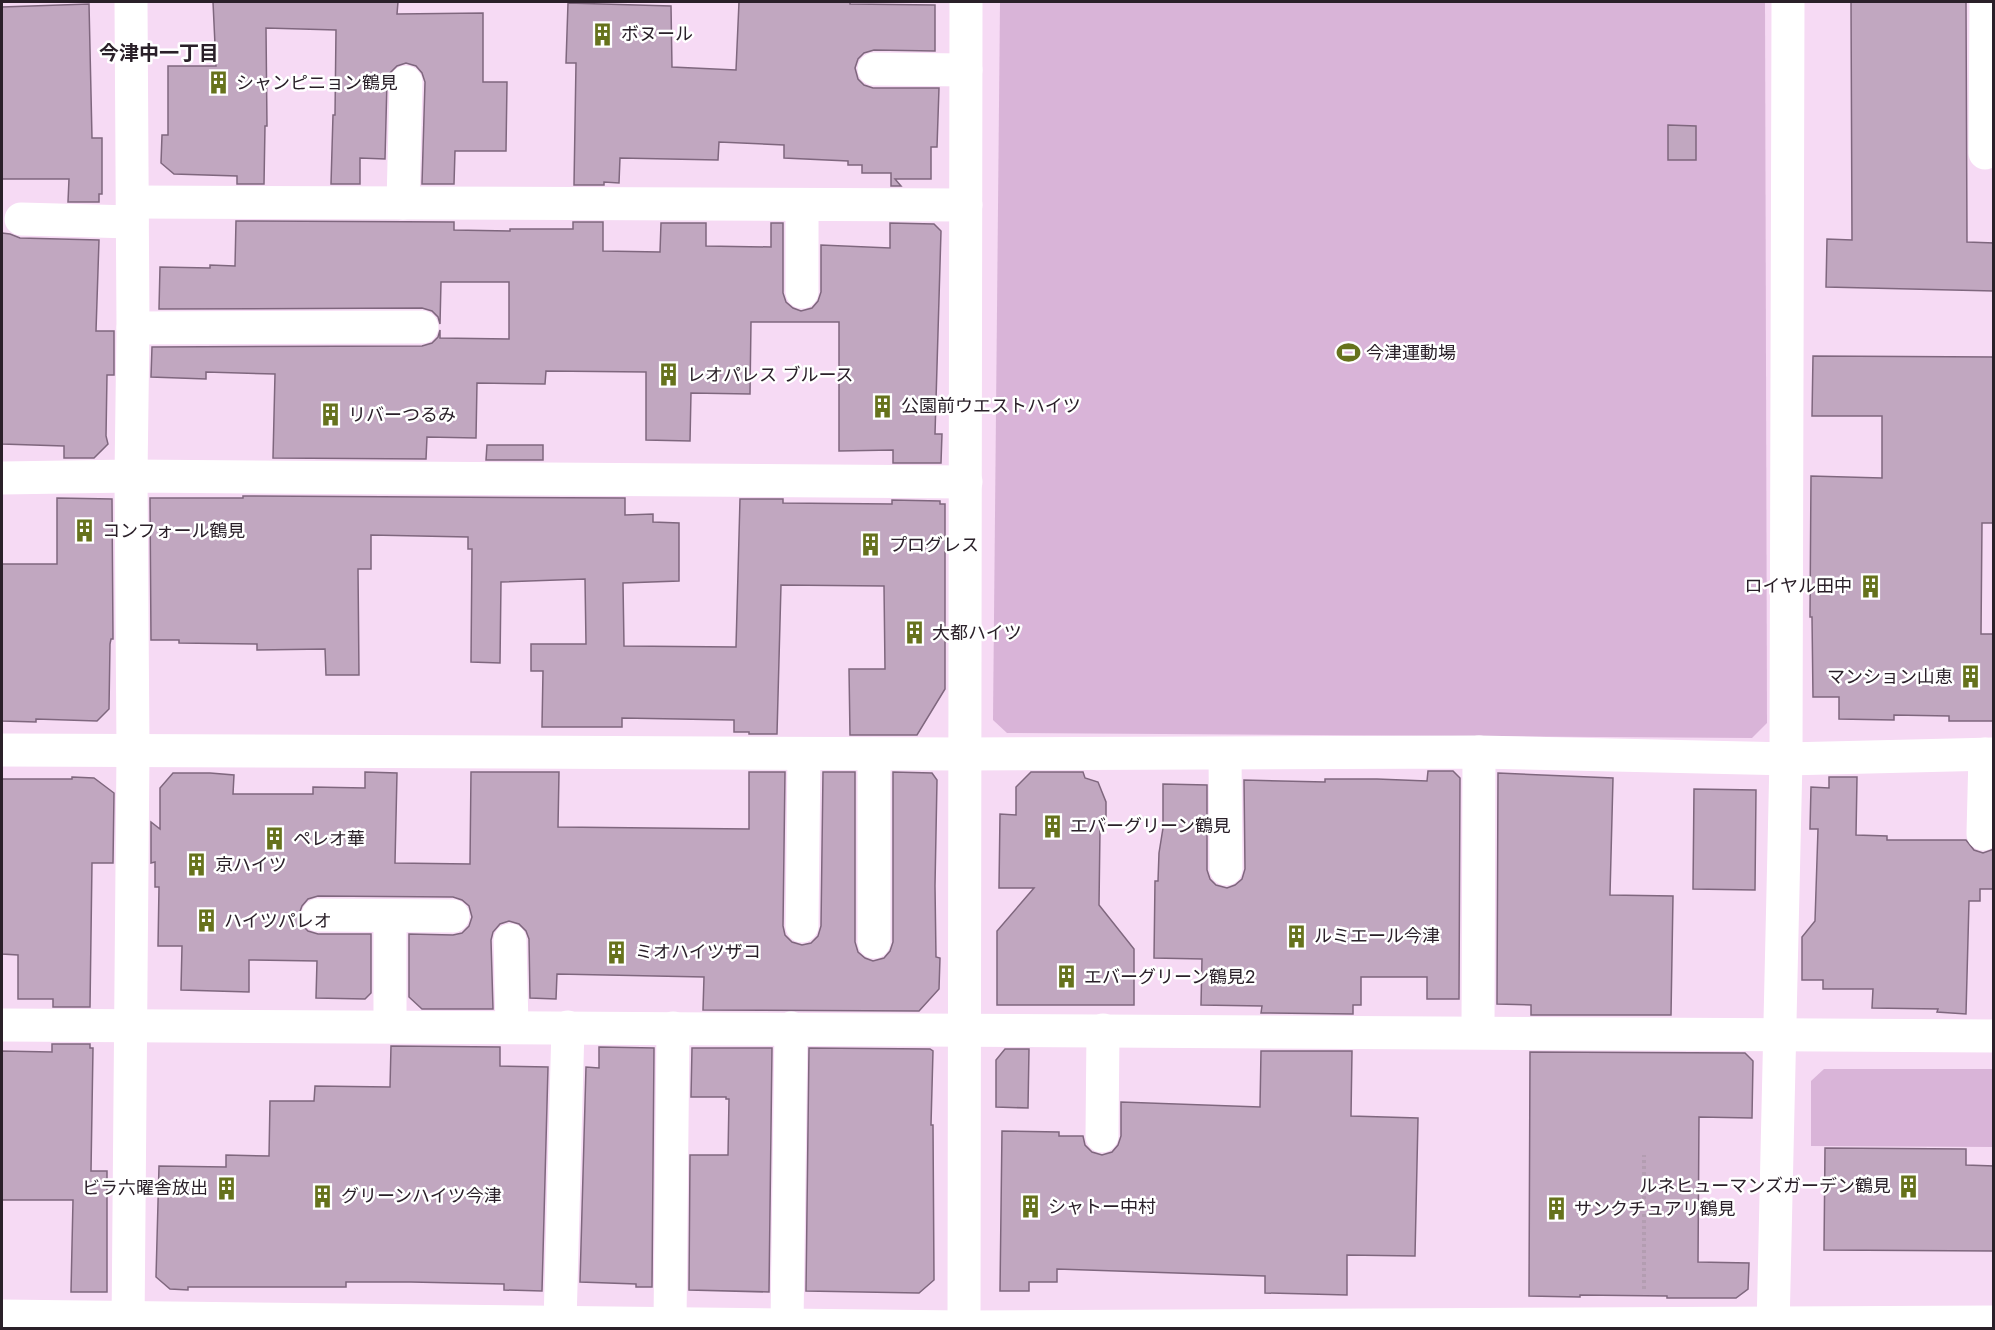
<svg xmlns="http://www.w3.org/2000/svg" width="1995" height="1330" font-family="Jost,'Noto Sans JP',sans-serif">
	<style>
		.green { fill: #d9b4d8 }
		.building { fill: #c1a7c0; stroke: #7f677e; stroke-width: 1.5 }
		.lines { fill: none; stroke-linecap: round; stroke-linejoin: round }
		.path { stroke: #b39db1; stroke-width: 4; stroke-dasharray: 3 3; stroke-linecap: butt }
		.minor { stroke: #fff; stroke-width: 33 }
		.labels { text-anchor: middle; stroke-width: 5; stroke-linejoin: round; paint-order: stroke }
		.poi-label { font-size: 18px; fill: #2a2029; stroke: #fff; text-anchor: start }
		.neighbourhood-label { font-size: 20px; font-weight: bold; fill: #2a2029; stroke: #fff }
	</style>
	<rect width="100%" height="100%" fill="#f6daf4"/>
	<g class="green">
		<polygon points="1000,2 1765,2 1767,723 1752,738 1007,733 993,720"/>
		<polygon points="1824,1069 1993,1069 1993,1147 1811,1146 1811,1081"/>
	</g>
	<g class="building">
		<polygon points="213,2 398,2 397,14 483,13 483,82 507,82 506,151 455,151 454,184 422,184 425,82 422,73 416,66 406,63 397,66 390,73 387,81 385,159 360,158 360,184 331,184 333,115 335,115 336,30 266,28 267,126 265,126 264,184 237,184 237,176 174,174 161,163 162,135 168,135 168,66 216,66"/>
		<polygon points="739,2 850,2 850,4 935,5 935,51 874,50 864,53 858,59 855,68 858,79 864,85 873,88 939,88 937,147 931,147 931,179 895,179 901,186 891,186 891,173 862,173 862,165 848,165 848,161 784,158 784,145 719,142 718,160 620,158 619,183 604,182 604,185 574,185 576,63 566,63 568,3 671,6 672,67 736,70"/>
		<polygon points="1851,2 1966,2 1967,242 1994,243 1994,291 1826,287 1827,239 1852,240"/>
		<polygon points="89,4 92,138 102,138 102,194 99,194 99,202 68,202 69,179 2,179 2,7"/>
		<polygon points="1668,125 1696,126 1696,160 1668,160"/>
		<polygon points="236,221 454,222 454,230 510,231 510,229 573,229 573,222 603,222 603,251 660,252 661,223 706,223 706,246 771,247 771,223 783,223 783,293 786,302 793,308 801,311 812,308 818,301 821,292 821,245 890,248 890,223 934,224 941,231 935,434 942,434 941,463 893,463 893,450 839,451 839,322 751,322 750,394 691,393 690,441 646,440 646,372 546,371 545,384 477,383 476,438 427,437 426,459 273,458 275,374 206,372 206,379 151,377 152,347 422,346 432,343 438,337 440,330 440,338 509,339 509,282 441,282 440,324 438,317 432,311 422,308 159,309 160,267 210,268 210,265 235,266"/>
		<polygon points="2,233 10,234 20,238 99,240 96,331 114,331 114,375 107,375 106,436 108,444 94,458 64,458 64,446 2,444"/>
		<polygon points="1813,356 1994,357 1994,523 1982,523 1981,634 1994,634 1994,721 1949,721 1949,716 1894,715 1894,720 1839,719 1839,697 1813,697 1812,617 1810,617 1811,476 1882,478 1882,416 1812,416"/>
		<polygon points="487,445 543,445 543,460 486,460"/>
		<polygon points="243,496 625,498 625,515 653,514 653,522 679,523 679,581 623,583 624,646 736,647 740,499 783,499 783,503 892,504 892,500 940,501 940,504 945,504 945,689 917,735 850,735 849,669 885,669 884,586 781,585 777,734 749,734 749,732 734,732 734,720 622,718 622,727 542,727 543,671 531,671 531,644 586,644 585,579 501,582 500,663 471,662 472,549 468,549 468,537 371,535 371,569 358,569 359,675 326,675 325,649 257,650 257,644 179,643 179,640 151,640 150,498 243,498"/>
		<polygon points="57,498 112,499 113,639 111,639 110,644 109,709 97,721 36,719 36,722 2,721 2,564 57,564"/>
		<polygon points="1428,771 1453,771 1460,778 1459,999 1427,999 1427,977 1361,977 1361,1005 1353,1005 1353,1014 1261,1013 1262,1006 1201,1005 1202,959 1154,958 1155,881 1158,881 1159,853 1163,828 1163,784 1207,785 1207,870 1210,879 1216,885 1227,888 1235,885 1242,879 1245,869 1244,780 1325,782 1325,779 1377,779 1427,781"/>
		<polygon points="365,772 397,773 395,863 470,864 471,772 559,772 558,827 749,829 749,772 785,772 783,926 785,935 792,942 802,945 811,943 818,936 821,926 823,772 855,772 855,942 858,952 865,958 873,961 884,958 890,951 893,942 893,772 932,773 937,780 935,886 936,957 940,958 939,989 919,1011 703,1010 704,977 557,974 556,999 530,998 529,939 526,931 519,924 509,921 500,924 493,932 491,940 493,1009 422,1009 409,997 409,934 453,935 462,933 469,926 472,917 469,906 462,900 453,897 318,896 308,899 302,906 299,914 301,924 308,931 318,934 371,934 371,993 365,999 316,998 317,961 249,960 249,992 181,990 182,946 158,946 159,887 155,887 155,862 151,863 151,822 160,829 160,788 173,773 210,773 234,775 233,794 313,794 313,787 365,788"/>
		<polygon points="1031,772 1083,772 1085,778 1098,782 1106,802 1106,821 1100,830 1099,905 1134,949 1134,1005 997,1005 997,931 1034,888 999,888 1000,814 1016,815 1016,787"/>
		<polygon points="1498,773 1613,778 1610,895 1673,896 1671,1015 1531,1015 1531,1005 1497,1004"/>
		<polygon points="72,777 94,778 114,793 113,863 92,863 90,1007 53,1007 53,999 18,999 18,955 2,954 2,779 72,779"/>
		<polygon points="1829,777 1857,777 1856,835 1887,836 1887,840 1966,840 1974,850 1983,853 1994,849 1994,889 1980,889 1980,901 1969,901 1966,1014 1937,1012 1938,1009 1872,1008 1873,989 1823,989 1823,980 1802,980 1802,937 1815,921 1818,829 1810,829 1811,787 1829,788"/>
		<polygon points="1694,789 1756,790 1755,890 1693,889"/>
		<polygon points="52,1044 90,1044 90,1048 93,1048 91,1171 107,1171 107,1292 71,1292 73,1200 2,1200 2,1051 52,1052"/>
		<polygon points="391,1046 500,1047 500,1066 548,1067 542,1291 504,1290 504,1284 411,1282 346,1282 346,1287 188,1287 188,1290 170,1289 156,1277 159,1166 226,1167 226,1155 269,1156 270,1101 314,1101 315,1086 390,1087"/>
		<polygon points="599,1047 654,1048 652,1287 636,1287 636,1284 580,1282 586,1067 599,1068"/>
		<polygon points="692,1048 772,1048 769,1292 689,1290 690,1155 728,1155 729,1099 726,1099 726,1097 691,1097"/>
		<polygon points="809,1048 930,1049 933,1051 931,1125 933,1125 934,1280 919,1293 806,1291"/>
		<polygon points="1005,1049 1029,1049 1028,1108 996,1107 996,1060"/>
		<polygon points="1261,1051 1352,1051 1351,1116 1418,1118 1415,1256 1347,1255 1347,1295 1265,1293 1265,1276 1057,1269 1057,1282 1029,1282 1029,1291 1000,1291 1002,1131 1059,1132 1059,1136 1083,1136 1085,1145 1092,1152 1102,1155 1112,1152 1118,1145 1121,1136 1121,1102 1260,1107"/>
		<polygon points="1530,1052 1745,1053 1753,1061 1752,1118 1699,1117 1698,1262 1749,1263 1748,1289 1736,1298 1667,1298 1667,1296 1580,1295 1580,1297 1529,1296"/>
		<polygon points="1825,1148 1966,1149 1966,1165 1994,1166 1994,1251 1824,1250"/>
	</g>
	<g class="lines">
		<polyline class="path" points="1644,1289 1644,1155"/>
		<g class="minor">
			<polyline points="874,69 966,70"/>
			<polyline points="1985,153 1986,2"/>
			<polyline points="133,202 966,205"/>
			<polyline points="403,203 406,82"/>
			<polyline points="21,219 132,222"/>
			<polyline points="802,292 802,205"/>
			<polyline points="133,328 422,327"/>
			<polyline points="2,478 131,476 966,482"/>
			<polyline points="2,750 965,754 1479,752 1786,759 1994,754"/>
			<polyline points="1225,754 1226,869"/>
			<polyline points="1983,834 1985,754"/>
			<polyline points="318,915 453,916"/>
			<polyline points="802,926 804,754"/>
			<polyline points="510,940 512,1027"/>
			<polyline points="874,942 874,754"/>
			<polyline points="2,1025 1994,1036"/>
			<polyline points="390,1026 390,916"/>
			<polyline points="1478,1032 1479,752"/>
			<polyline points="1102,1136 1103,1030"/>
			<polyline points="2,1316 964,1327 1994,1322"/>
			<polyline points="560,1323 568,1027"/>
			<polyline points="670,1324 673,1028"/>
			<polyline points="787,1325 791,1028"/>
			<polyline points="128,1328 133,750 131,476 133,328 131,2"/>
			<polyline points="964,1328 966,2"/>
			<polyline points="1773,1328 1786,759 1788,2"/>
		</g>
	</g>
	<defs>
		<symbol id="building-bare" viewBox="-9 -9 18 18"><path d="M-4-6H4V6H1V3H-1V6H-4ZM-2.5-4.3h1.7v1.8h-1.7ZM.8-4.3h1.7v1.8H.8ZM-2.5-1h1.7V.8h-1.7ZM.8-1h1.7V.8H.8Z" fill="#66721c" stroke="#fff" stroke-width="2.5" paint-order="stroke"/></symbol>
		<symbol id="stadium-bare" viewBox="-9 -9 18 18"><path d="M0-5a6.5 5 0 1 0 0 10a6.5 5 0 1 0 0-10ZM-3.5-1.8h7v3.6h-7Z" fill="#66721c" stroke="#fff" stroke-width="2.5" paint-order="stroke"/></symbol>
	</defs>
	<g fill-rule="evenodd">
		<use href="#building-bare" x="586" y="18" width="33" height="33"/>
		<use href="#building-bare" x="202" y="66" width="33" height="33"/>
		<use href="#stadium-bare" x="1332" y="336" width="33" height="33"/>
		<use href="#building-bare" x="652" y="358" width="33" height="33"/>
		<use href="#building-bare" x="866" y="390" width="33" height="33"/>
		<use href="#building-bare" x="314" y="398" width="33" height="33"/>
		<use href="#building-bare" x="68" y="514" width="33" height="33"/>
		<use href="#building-bare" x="854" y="528" width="33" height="33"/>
		<use href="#building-bare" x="1854" y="570" width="33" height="33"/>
		<use href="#building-bare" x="898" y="616" width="33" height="33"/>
		<use href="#building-bare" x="1954" y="660" width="33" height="33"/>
		<use href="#building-bare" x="1036" y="810" width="33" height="33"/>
		<use href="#building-bare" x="258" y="822" width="33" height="33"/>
		<use href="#building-bare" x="180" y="848" width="33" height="33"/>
		<use href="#building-bare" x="190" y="904" width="33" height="33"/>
		<use href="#building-bare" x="1280" y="920" width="33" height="33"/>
		<use href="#building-bare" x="600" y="936" width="33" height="33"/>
		<use href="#building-bare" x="1050" y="960" width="33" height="33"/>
		<use href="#building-bare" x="1892" y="1170" width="33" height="33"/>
		<use href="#building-bare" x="210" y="1172" width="33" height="33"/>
		<use href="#building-bare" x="306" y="1180" width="33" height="33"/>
		<use href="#building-bare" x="1014" y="1190" width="33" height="33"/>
		<use href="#building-bare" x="1540" y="1192" width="33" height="33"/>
	</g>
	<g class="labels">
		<g class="poi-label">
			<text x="621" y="40">ボヌール</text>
			<text x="236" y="89">シャンピニョン鶴見</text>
			<text x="1366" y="359">今津運動場</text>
			<text x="687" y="381">レオパレス ブルース</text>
			<text x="901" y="412">公園前ウエストハイツ</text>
			<text x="348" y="421">リバーつるみ</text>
			<text x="102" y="537">コンフォール鶴見</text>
			<text x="889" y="551">プログレス</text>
			<text x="1852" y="592" text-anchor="end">ロイヤル田中</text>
			<text x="932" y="639">大都ハイツ</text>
			<text x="1953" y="683" text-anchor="end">マンション山恵</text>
			<text x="1070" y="832">エバーグリーン鶴見</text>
			<text x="293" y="845">ペレオ華</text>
			<text x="215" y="871">京ハイツ</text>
			<text x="224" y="927">ハイツパレオ</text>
			<text x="1314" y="942">ルミエール今津</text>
			<text x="635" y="958">ミオハイツザコ</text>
			<text x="1084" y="983">エバーグリーン鶴見2</text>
			<text x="1891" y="1192" text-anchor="end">ルネヒューマンズガーデン鶴見</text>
			<text x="208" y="1194" text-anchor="end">ビラ六曜舎放出</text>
			<text x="341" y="1202">グリーンハイツ今津</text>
			<text x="1048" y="1213">シャトー中村</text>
			<text x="1574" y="1215">サンクチュアリ鶴見</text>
		</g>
		<g class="neighbourhood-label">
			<text x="159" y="60">今津中一丁目</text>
		</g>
	</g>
	<rect width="1995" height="1330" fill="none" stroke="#2a2029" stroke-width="6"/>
</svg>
